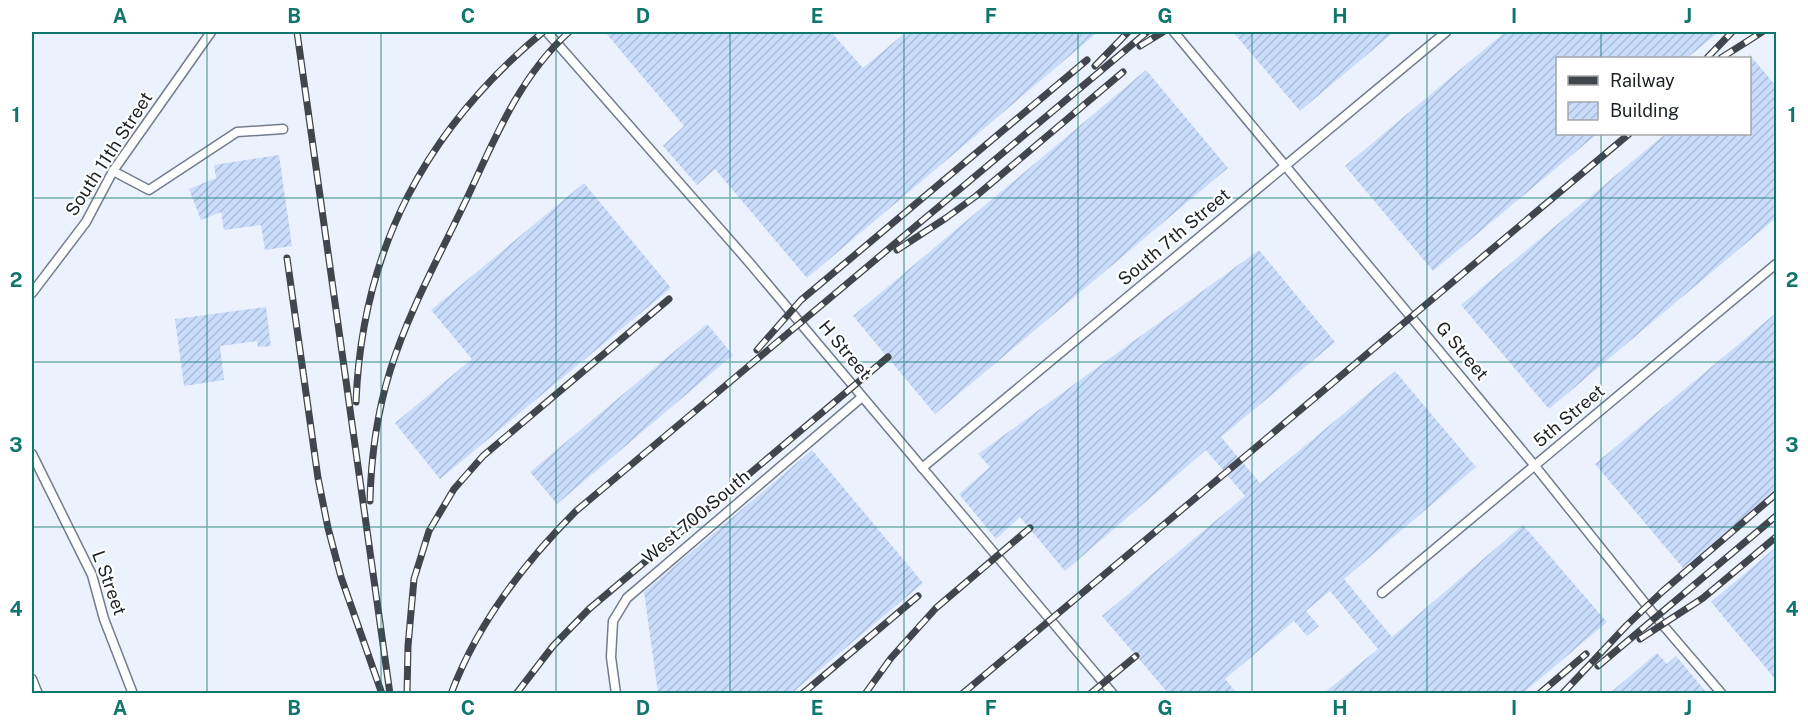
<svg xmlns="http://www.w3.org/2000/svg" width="1808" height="725" font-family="'Public Sans',sans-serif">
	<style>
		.building { fill: url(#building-hatch) }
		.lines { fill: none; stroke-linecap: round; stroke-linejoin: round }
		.lane-casing { stroke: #727c8e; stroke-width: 11 }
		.lane { stroke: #fff; stroke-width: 8 }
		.rail-casing { stroke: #41454d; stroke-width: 7 }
		.rail { stroke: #fff; stroke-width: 4.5; stroke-dasharray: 14; stroke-linecap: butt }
		.grid { fill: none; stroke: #0f766e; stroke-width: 1.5; stroke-opacity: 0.55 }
		.labels { text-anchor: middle; stroke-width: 4.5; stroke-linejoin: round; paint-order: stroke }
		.street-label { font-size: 18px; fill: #1c2027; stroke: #fff }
		.neatline { fill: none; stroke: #0f766e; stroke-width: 2 }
		.grid-label { font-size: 20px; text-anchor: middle; font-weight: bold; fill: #0f766e }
	</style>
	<defs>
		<pattern id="building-hatch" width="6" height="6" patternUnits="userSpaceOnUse" patternTransform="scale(1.5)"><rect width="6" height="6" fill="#cadcfb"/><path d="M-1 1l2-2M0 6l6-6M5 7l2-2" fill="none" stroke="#adbcd7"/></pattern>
	</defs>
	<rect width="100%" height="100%" fill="#ebf2fe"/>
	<g class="building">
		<polygon points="605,32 831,32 863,68 906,32 1098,32 807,278 715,169 697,185 663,146 684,126"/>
		<polygon points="1233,32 1394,32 1300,111"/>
		<polygon points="1505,32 1719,32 1687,58 1557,58 1557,134 1597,134 1433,271 1345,166"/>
		<polygon points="1749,54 1776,86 1776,218 1549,409 1461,305 1665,134 1749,134"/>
		<polygon points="1146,70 1228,168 935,414 853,316"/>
		<polygon points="279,155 292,246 265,250 261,225 224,230 221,212 201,220 189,189 216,178 214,165"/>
		<polygon points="584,183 671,288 440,479 395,423 472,359 431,310"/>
		<polygon points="1259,250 1335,342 1221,437 1260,483 1395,371 1476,467 1344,579 1392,637 1523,525 1607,622 1523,693 1324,693 1378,649 1330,591 1306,611 1319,626 1307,636 1294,621 1225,679 1237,693 1168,693 1102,616 1245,496 1206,450 1065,571 1020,517 996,539 959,494 990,467 978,454"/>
		<polygon points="266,307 271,346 258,347 257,341 220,346 224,380 184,386 175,319"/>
		<polygon points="1776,313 1776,490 1683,568 1595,464"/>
		<polygon points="707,324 733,355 557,504 530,472"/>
		<polygon points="812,450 923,583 792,693 658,693 644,592"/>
		<polygon points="1776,547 1776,680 1711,602"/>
		<polygon points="1657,653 1667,664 1676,656 1707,693 1610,693"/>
	</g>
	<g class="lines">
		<defs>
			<g id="lane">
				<polyline points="547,32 748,261 1113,694"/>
				<polyline points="1174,32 1535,466 1656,617 1722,694"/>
				<polyline points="113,171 149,190 237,132 283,129"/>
				<polyline points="32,293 86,222 113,171 211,32"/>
				<polyline points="32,454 92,575 104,619 133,694"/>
				<polyline points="922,468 1446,32"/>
				<polyline points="1382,593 1776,264"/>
				<polyline points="32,679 38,694"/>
				<polyline points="616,694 611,657 613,621 627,598 862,397"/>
			</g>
		</defs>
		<use href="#lane" class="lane-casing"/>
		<use href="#lane" class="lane"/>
		<defs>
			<g id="rail">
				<polyline points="297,32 390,694"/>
				<polyline points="1140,46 1163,32"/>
				<polyline points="1707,58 1732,32"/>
				<polyline points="1721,58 1762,32"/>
				<polyline points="1095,66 1128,32"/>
				<polyline points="897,250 946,218 976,196 1123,72"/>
				<polyline points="287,258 318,478 328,528 341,577 382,694"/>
				<polyline points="757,350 801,300 819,285 1087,60"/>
				<path d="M356 402C362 249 426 129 543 32"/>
				<path d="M370 501C371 457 377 413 390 371 409 310 441 253 468 196 495 138 520 76 569 32"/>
				<polyline points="1640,639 1703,598 1776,537"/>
				<polyline points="1598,666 1776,516"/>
				<polyline points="407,694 408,646 414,579 429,531 454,489 483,456 669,299"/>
				<path d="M451 694C477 624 524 563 576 511L1147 32"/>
				<polyline points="516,694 553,646 589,609 888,357"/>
				<polyline points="802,694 918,596"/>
				<polyline points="865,694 891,658 936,608 1030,528"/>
				<polyline points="962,694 1629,134"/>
				<polyline points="1090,694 1136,656"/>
				<polyline points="1539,694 1586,654"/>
				<polyline points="1562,694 1627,625 1663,591 1776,494"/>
			</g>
		</defs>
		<use href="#rail" class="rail-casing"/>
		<use href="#rail" class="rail"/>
	</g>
	<path class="grid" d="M207 32V694M381 32V694M556 32V694M730 32V694M904 32V694M1078 32V694M1252 32V694M1427 32V694M1601 32V58M1601 134V694M32 198H1776M32 362H1776M32 527H1776"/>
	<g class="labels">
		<g class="street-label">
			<text transform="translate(109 154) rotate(-57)" y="6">South 11th Street</text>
			<text transform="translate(1174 237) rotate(-40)" y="6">South 7th Street</text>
			<text transform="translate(845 350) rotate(50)" y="6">H Street</text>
			<text transform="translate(1462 351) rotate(50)" y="6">G Street</text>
			<text transform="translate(1569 416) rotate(-40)" y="6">5th Street</text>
			<text transform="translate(696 517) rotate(-40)" y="6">West 700 South</text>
			<text transform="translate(109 583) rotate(70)" y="6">L Street</text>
		</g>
	</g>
	<rect width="1808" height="725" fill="none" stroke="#ffffff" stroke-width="66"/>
	<rect x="1556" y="57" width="195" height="78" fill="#ffffff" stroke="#a4a6a9" stroke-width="1.5"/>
	<rect x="1568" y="76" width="30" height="9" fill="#41454d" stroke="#a4a6a9" stroke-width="1.5"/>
	<text x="1610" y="87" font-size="18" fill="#1c2027">Railway</text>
	<rect x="1568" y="102" width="30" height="18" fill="url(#building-hatch)" stroke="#a4a6a9" stroke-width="1.5"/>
	<text x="1610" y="117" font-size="18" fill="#1c2027">Building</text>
	<rect x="33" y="33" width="1742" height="659" class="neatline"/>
	<g class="grid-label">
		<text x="120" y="23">A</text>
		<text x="294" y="23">B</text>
		<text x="468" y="23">C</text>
		<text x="643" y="23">D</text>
		<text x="817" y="23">E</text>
		<text x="991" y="23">F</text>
		<text x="1165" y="23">G</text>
		<text x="1340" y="23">H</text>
		<text x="1514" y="23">I</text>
		<text x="1688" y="23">J</text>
		<text x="16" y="122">1</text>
		<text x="1792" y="122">1</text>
		<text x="16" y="287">2</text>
		<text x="1792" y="287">2</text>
		<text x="16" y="452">3</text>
		<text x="1792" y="452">3</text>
		<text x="16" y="616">4</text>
		<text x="1792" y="616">4</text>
		<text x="120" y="715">A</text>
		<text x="294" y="715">B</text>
		<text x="468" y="715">C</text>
		<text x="643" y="715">D</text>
		<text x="817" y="715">E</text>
		<text x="991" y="715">F</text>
		<text x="1165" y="715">G</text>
		<text x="1340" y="715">H</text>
		<text x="1514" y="715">I</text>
		<text x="1688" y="715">J</text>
	</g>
</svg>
